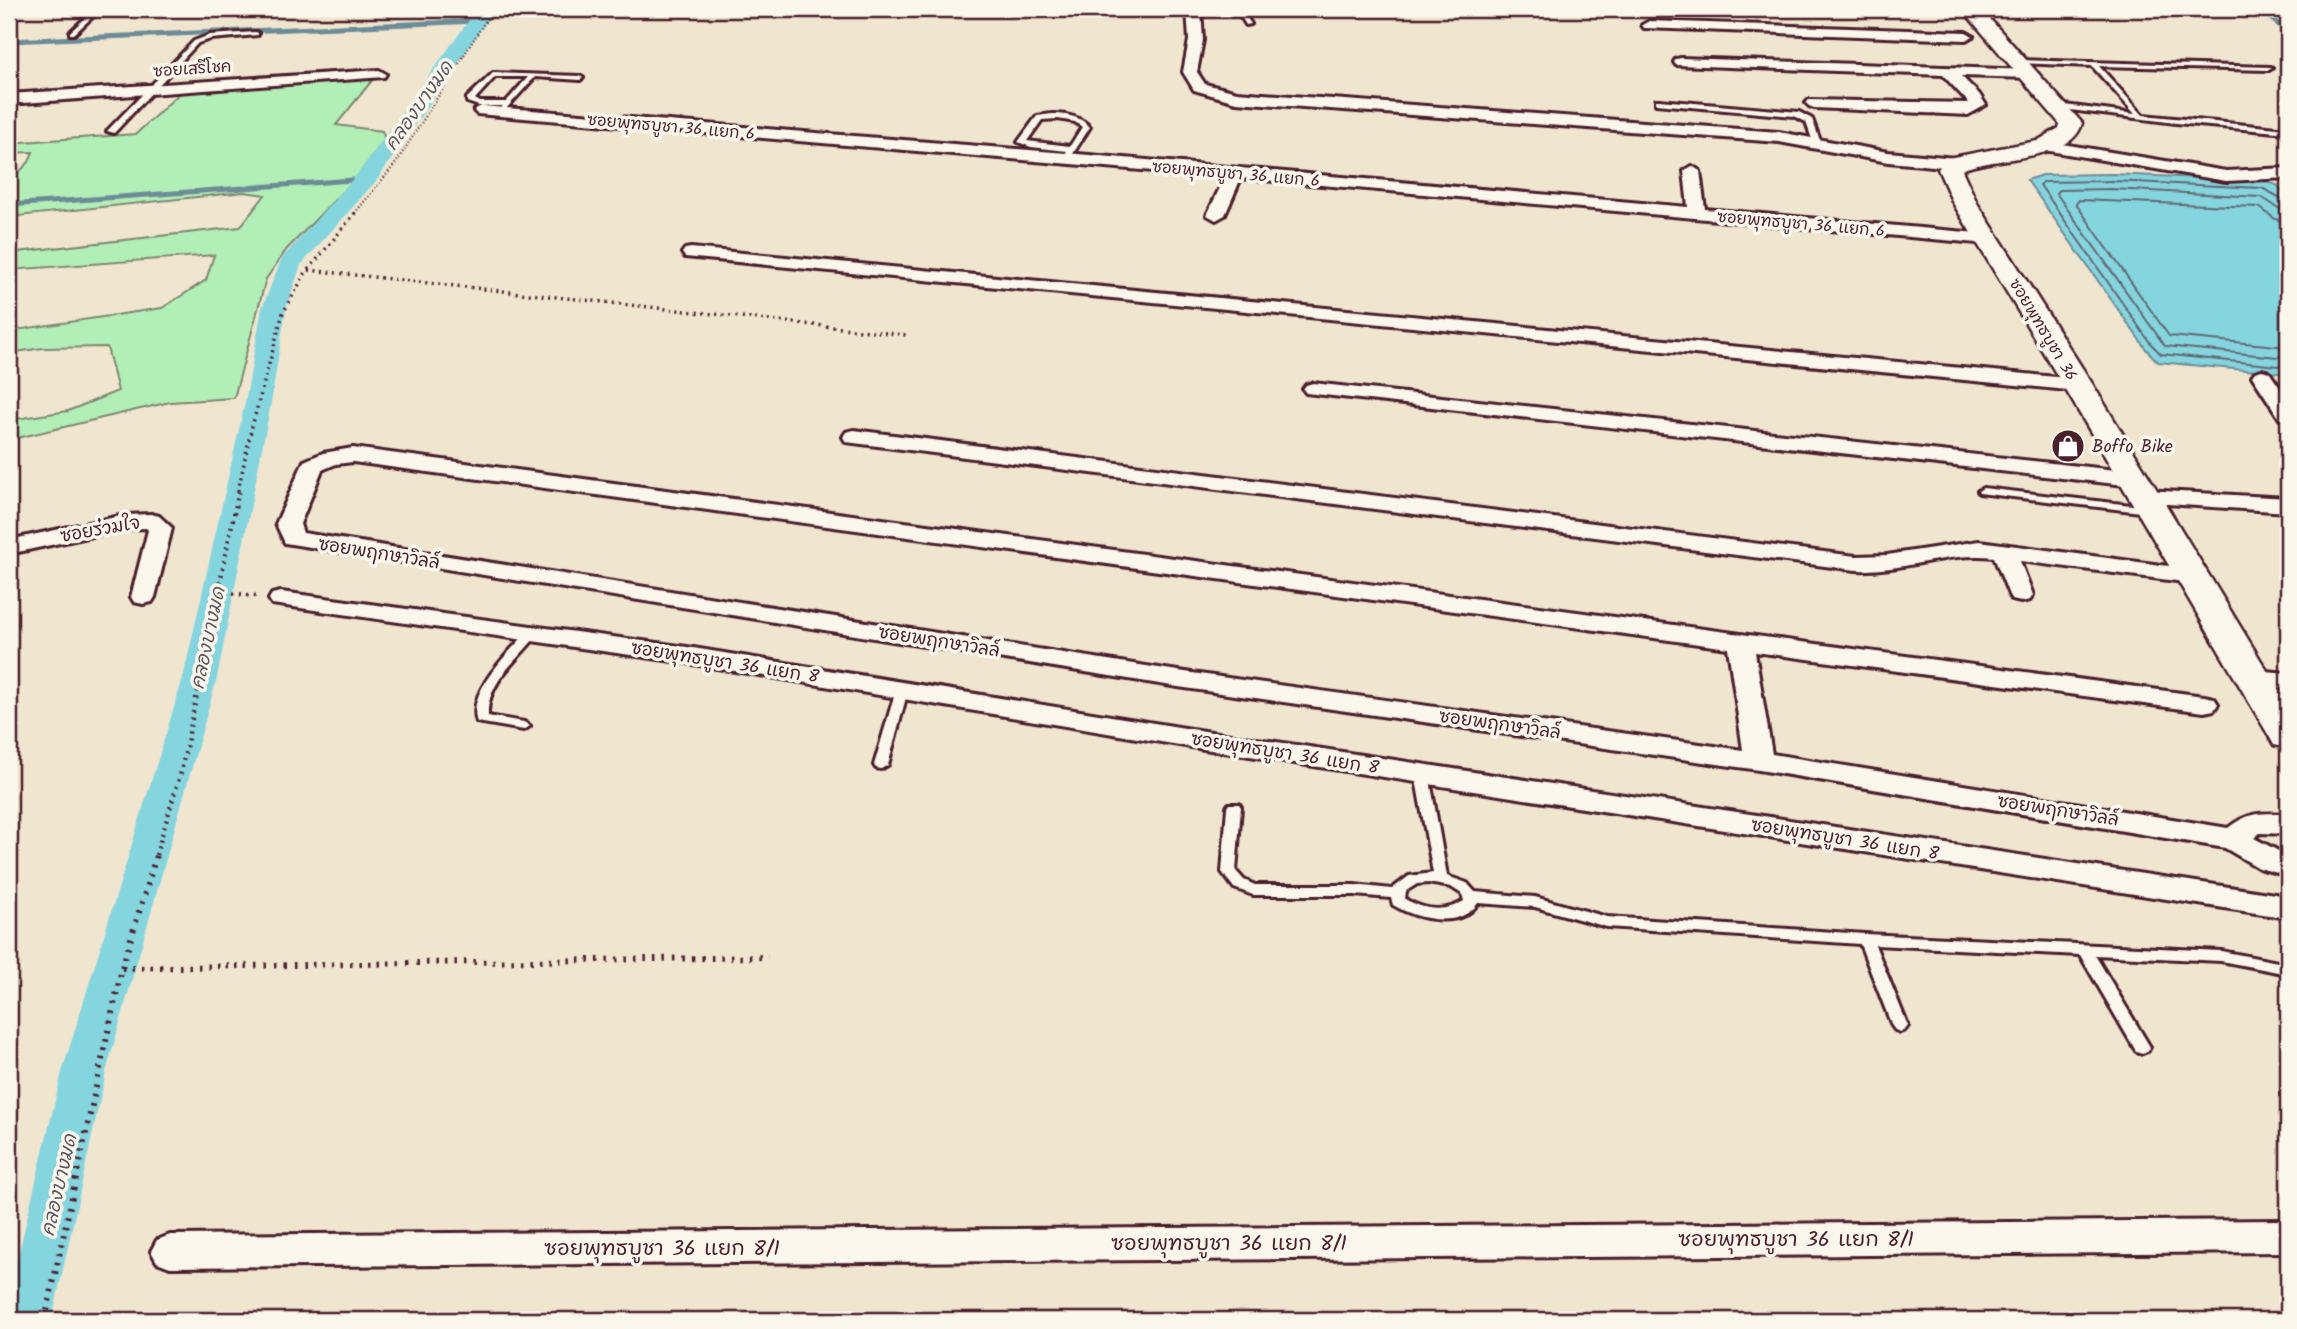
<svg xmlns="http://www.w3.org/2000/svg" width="2297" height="1329" font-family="Kalam,'Playpen Sans Thai',sans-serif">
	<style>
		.green { fill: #b1efb6; stroke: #7e8770; stroke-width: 2 }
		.water { fill: #85d5df; stroke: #6d8c97; stroke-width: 2 }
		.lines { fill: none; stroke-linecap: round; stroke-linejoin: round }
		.shore { stroke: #626873; stroke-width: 2 }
		.stream { stroke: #6d8c97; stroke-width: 5 }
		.canal { fill: #85d5df; fill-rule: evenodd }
		.lane-casing { stroke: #4a1f2b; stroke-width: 6 }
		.street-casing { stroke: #4a1f2b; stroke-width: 6 }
		.secondary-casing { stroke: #4a1f2b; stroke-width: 5 }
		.path-far3 { stroke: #4a1f2b; stroke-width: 2.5; stroke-dasharray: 1 2.5; stroke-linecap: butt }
		.path-far2 { stroke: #4a1f2b; stroke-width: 3.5; stroke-dasharray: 2 4.5; stroke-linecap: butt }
		.path-far1 { stroke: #4a1f2b; stroke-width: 4.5; stroke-dasharray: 2 5; stroke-linecap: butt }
		.path { stroke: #4a1f2b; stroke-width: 6; stroke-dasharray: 2.5 7; stroke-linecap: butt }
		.lane { fill: #fbf7ec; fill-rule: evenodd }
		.street { fill: #fbf7ec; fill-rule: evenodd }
		.secondary { fill: #fbf7ec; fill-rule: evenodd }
		.labels { text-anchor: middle; stroke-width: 7; stroke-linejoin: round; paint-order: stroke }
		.far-street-label { font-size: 16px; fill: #4a1f2b; stroke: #fbf7ec }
		.poi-label { font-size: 18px; fill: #4a1f2b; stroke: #fbf7ec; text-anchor: start }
		.street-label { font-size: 18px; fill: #4a1f2b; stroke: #fbf7ec }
		.water-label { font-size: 19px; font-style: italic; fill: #5c5661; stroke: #fbf7ec }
		.near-street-label { font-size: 21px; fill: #4a1f2b; stroke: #fbf7ec }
	</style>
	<rect width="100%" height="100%" fill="#f0e6d0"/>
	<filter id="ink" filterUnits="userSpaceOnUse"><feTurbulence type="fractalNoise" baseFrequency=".0143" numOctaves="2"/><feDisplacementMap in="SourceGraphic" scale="14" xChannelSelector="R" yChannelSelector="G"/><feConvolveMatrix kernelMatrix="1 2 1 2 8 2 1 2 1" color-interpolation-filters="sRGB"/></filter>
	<g filter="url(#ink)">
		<polygon class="green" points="374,78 336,125 382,131 385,139 356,178 287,249 266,279 234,398 170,402 9,440 9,420 68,411 118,391 107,347 43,348 9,353 9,331 162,308 206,280 214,255 9,270 9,253 240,227 265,195 244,192 9,217 9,182 29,162 33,152 9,153 9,143 136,134 182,91"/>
		<polygon class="water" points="2112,174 2264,181 2277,185 2288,198 2288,374 2158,362 2146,349 2027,180 2042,175"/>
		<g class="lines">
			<g class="shore">
				<polyline points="2288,202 2262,188 2112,181 2043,182 2040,185 2151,344 2161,354 2288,367"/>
				<polyline points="2288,211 2280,209 2261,197 2112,189 2059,190 2056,193 2165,346 2288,358"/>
				<polyline points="2288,222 2275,219 2259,207 2079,200 2076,204 2169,336 2288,347"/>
			</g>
			<g class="stream">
				<polyline points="2259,9 2288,32"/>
				<polyline points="9,41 478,21"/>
				<polyline points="9,205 366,179"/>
			</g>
			<polygon class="canal" points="477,9 495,9 377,180 301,265 286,308 271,403 217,678 106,1072 52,1320 9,1320 9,1294 62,1072 183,678 245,403 262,308 282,258 361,170"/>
			<defs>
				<g id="lane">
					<polygon points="95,9 101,9 74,34 70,34 70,32"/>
					<polygon points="1194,10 1242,11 1251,24 1246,25 1240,15 1192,13 1192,11"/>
					<polygon points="256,32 258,33 258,35 211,39 198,43 114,133 107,131 194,41 210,35"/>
					<polygon points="2019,60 2271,67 2272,68 2269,70 2099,66 2143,115 2288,129 2288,133 2176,123 2054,108 2053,106 2057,104 2135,114 2092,66 2017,63 2017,61"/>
					<path d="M493 73 580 76 583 78 580 80 535 77 504 111 500 109 503 106H479L467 102V98ZM495 77H528L506 102H480L475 99Z"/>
					<polygon points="1659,100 1799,112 1812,119 1821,143 1814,145 1806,122 1794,116 1656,104 1656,100"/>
					<path d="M1052 114C1066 114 1080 116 1090 127L1069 160 1062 158 1067 151 1031 147 1018 142 1037 116ZM1058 119 1075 122 1082 127 1070 146 1027 141 1042 120Z"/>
					<polygon points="1983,488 2149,507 2154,510 2149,513 1979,493 1978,491"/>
					<path d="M533 629 539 633C520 658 486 682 488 716L524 722 530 726 524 730 477 722C466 691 510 652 529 630Z"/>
					<polygon points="902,686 908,690 888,765 881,769 876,768 874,765 896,690"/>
					<path d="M1422 770 1429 774 1447 876 1467 883 1475 892 1535 897 1607 917 1865 934 2221 951 2288 964V974L2221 961 2095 955 2150 1047 2148 1051 2142 1053 2136 1051 2080 955 1875 945 1908 1026 1905 1030 1900 1032 1895 1030 1892 1026 1860 944 1607 927 1535 907 1478 903C1460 930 1416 919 1393 905L1391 898 1354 895H1253L1234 888 1222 872 1227 807 1229 804H1239L1241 807 1236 871 1244 880 1255 885H1354L1392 889 1409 876 1433 873 1415 774ZM1428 883 1451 887 1462 894 1464 901C1445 913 1424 910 1405 899L1406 891 1417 884Z"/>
				</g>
				<g id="street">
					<polygon points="1187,9 1201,9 1203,40 1197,72 1205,84 1237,92 1779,132 1888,152 1956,158 1964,163 1956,168 1888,162 1779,142 1236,102 1194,90 1183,72 1189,40"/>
					<polygon points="1649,21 1966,32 1973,36 1966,40 1644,28 1642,25"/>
					<polygon points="1681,58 2031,70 2038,74 2031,78 1961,76 1979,94 1986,105 1968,115 1814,108 1809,106 1806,103 1809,100 1969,103 1943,75 1676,65 1674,62 1676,59"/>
					<polygon points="379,70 386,74 384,77 9,104 9,94"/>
					<polygon points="482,106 1066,153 1688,207 1684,171 1692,166 1700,171 1705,209 1989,234 1998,239 1989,244 1241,178 1225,215 1216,220 1207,215 1225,177 477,114 474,111 477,108"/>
					<polygon points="2044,141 2226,171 2288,168 2288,178 2226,181 2038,149 2036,146"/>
					<polygon points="691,248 2078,379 2085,381 2088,385 2085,389 2078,391 685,257 682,253 685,249"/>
					<polygon points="2262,370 2269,372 2288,399 2288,420 2280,419 2252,376 2255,372"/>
					<polygon points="1313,383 2134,472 2142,474 2145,479 2142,484 2134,486 1306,393 1303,389 1306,385"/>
					<path d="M854 430 1856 556 1887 555 1979 541 2192 569 2201 571 2204 576 2201 581 2192 583 2020 561 2033 595 2030 600 2021 602 2012 600 2009 595 1994 557C1948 551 1903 572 1856 570L846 442 843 437 846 432Z"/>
					<path d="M353 448 2204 696 2214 698 2218 704 2214 710 2204 712 1755 652 1772 754 2228 828C2250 811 2261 813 2288 814V834L2260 833 2254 838 2288 856V876L2259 868 2225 848 1759 770 1178 687 285 543 276 524 304 461 323 453ZM353 462 1728 648 1743 750 1178 671 303 533 300 524 322 470 336 464Z"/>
					<polygon points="2145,490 2288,498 2288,512 2137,502 2133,497 2137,492"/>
					<polygon points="151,514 159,516 172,528 155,597 152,602 143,604 134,602 131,597 148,530 146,528 125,529 9,554 9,540 125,515"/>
					<polygon points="281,592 687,647 1185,728 2288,896 2288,918 1185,746 687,663 272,604 269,599 272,594"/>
					<polygon points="2254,670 2288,673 2288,689 2245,684 2241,678 2245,672"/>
					<polygon points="2288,1220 2288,1252 170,1267 157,1262 151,1251 157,1240 170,1235"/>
				</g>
				<path id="secondary" d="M1962 9H1981L2082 123C2073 162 1992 156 1962 170L1977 203 2093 385 2288 705V748L2274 745 2269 736 2063 385 1953 203 1938 169 1948 158 2037 141 2059 128 2060 124Z"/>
			</defs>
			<use href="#lane" class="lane-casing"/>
			<use href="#street" class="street-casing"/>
			<use href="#secondary" class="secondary-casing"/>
			<polyline class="path-far3" points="355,213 396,163 493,9"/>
			<g class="path-far2">
				<polyline points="309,270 906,335"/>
				<polyline points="238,491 251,430 283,313 305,274 356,212"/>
			</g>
			<g class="path-far1">
				<polyline points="219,592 256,596"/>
				<polyline points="156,855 181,772 239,490"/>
			</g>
			<g class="path">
				<polyline points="122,968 768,957"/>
				<polyline points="45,1320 122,968 157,853"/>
			</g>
			<use href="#lane" class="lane"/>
			<use href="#street" class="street"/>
			<use href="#secondary" class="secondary"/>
		</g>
	</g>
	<defs>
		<symbol id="shop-disc" viewBox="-11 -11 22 22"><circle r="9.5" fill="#4a1f2b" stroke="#fbf7ec"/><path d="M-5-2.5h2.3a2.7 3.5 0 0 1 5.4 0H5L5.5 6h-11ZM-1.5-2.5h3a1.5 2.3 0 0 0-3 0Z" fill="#fff"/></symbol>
	</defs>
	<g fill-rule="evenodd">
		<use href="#shop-disc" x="2049" y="427" width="38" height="38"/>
	</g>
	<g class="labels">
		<g class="far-street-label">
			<text transform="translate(192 68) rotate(-4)" y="6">ซอยเสรีโชค</text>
			<text transform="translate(671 126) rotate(5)" y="6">ซอยพุทธบูชา 36 แยก 6</text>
			<text transform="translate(1236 173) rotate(5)" y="6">ซอยพุทธบูชา 36 แยก 6</text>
			<text transform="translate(1801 223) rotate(5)" y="6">ซอยพุทธบูชา 36 แยก 6</text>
			<text transform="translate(2044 329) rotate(59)" y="6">ซอยพุทธบูชา 36</text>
		</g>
		<g class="poi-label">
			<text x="2092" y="452">Boffo Bike</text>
		</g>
		<g class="street-label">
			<text transform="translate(100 529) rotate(-10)" y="6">ซอยร่วมใจ</text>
			<text transform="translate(379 553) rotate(9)" y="6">ซอยพฤกษาวิลล์</text>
			<text transform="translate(939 641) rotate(9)" y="6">ซอยพฤกษาวิลล์</text>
			<text transform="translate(725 662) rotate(9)" y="6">ซอยพุทธบูชา 36 แยก 8</text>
			<text transform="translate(1500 724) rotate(8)" y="6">ซอยพฤกษาวิลล์</text>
			<text transform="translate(1285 753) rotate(9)" y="6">ซอยพุทธบูชา 36 แยก 8</text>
			<text transform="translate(2058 810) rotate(9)" y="6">ซอยพฤกษาวิลล์</text>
			<text transform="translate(1845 839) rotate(9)" y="6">ซอยพุทธบูชา 36 แยก 8</text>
		</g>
		<g class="water-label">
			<text transform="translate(418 105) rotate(-55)" y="7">คลองบางมด</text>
			<text transform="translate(207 638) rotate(-78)" y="7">คลองบางมด</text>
			<text transform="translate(58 1185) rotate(-77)" y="7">คลองบางมด</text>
		</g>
		<g class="near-street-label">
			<text x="1796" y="1246">ซอยพุทธบูชา 36 แยก 8/1</text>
			<text x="1229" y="1250">ซอยพุทธบูชา 36 แยก 8/1</text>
			<text x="662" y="1255">ซอยพุทธบูชา 36 แยก 8/1</text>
		</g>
	</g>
	<rect width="2297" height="1329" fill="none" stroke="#fbf7ec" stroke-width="35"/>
	<rect x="18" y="18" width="2262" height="1294" fill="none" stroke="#4a1f2b" stroke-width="2.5" filter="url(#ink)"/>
</svg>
